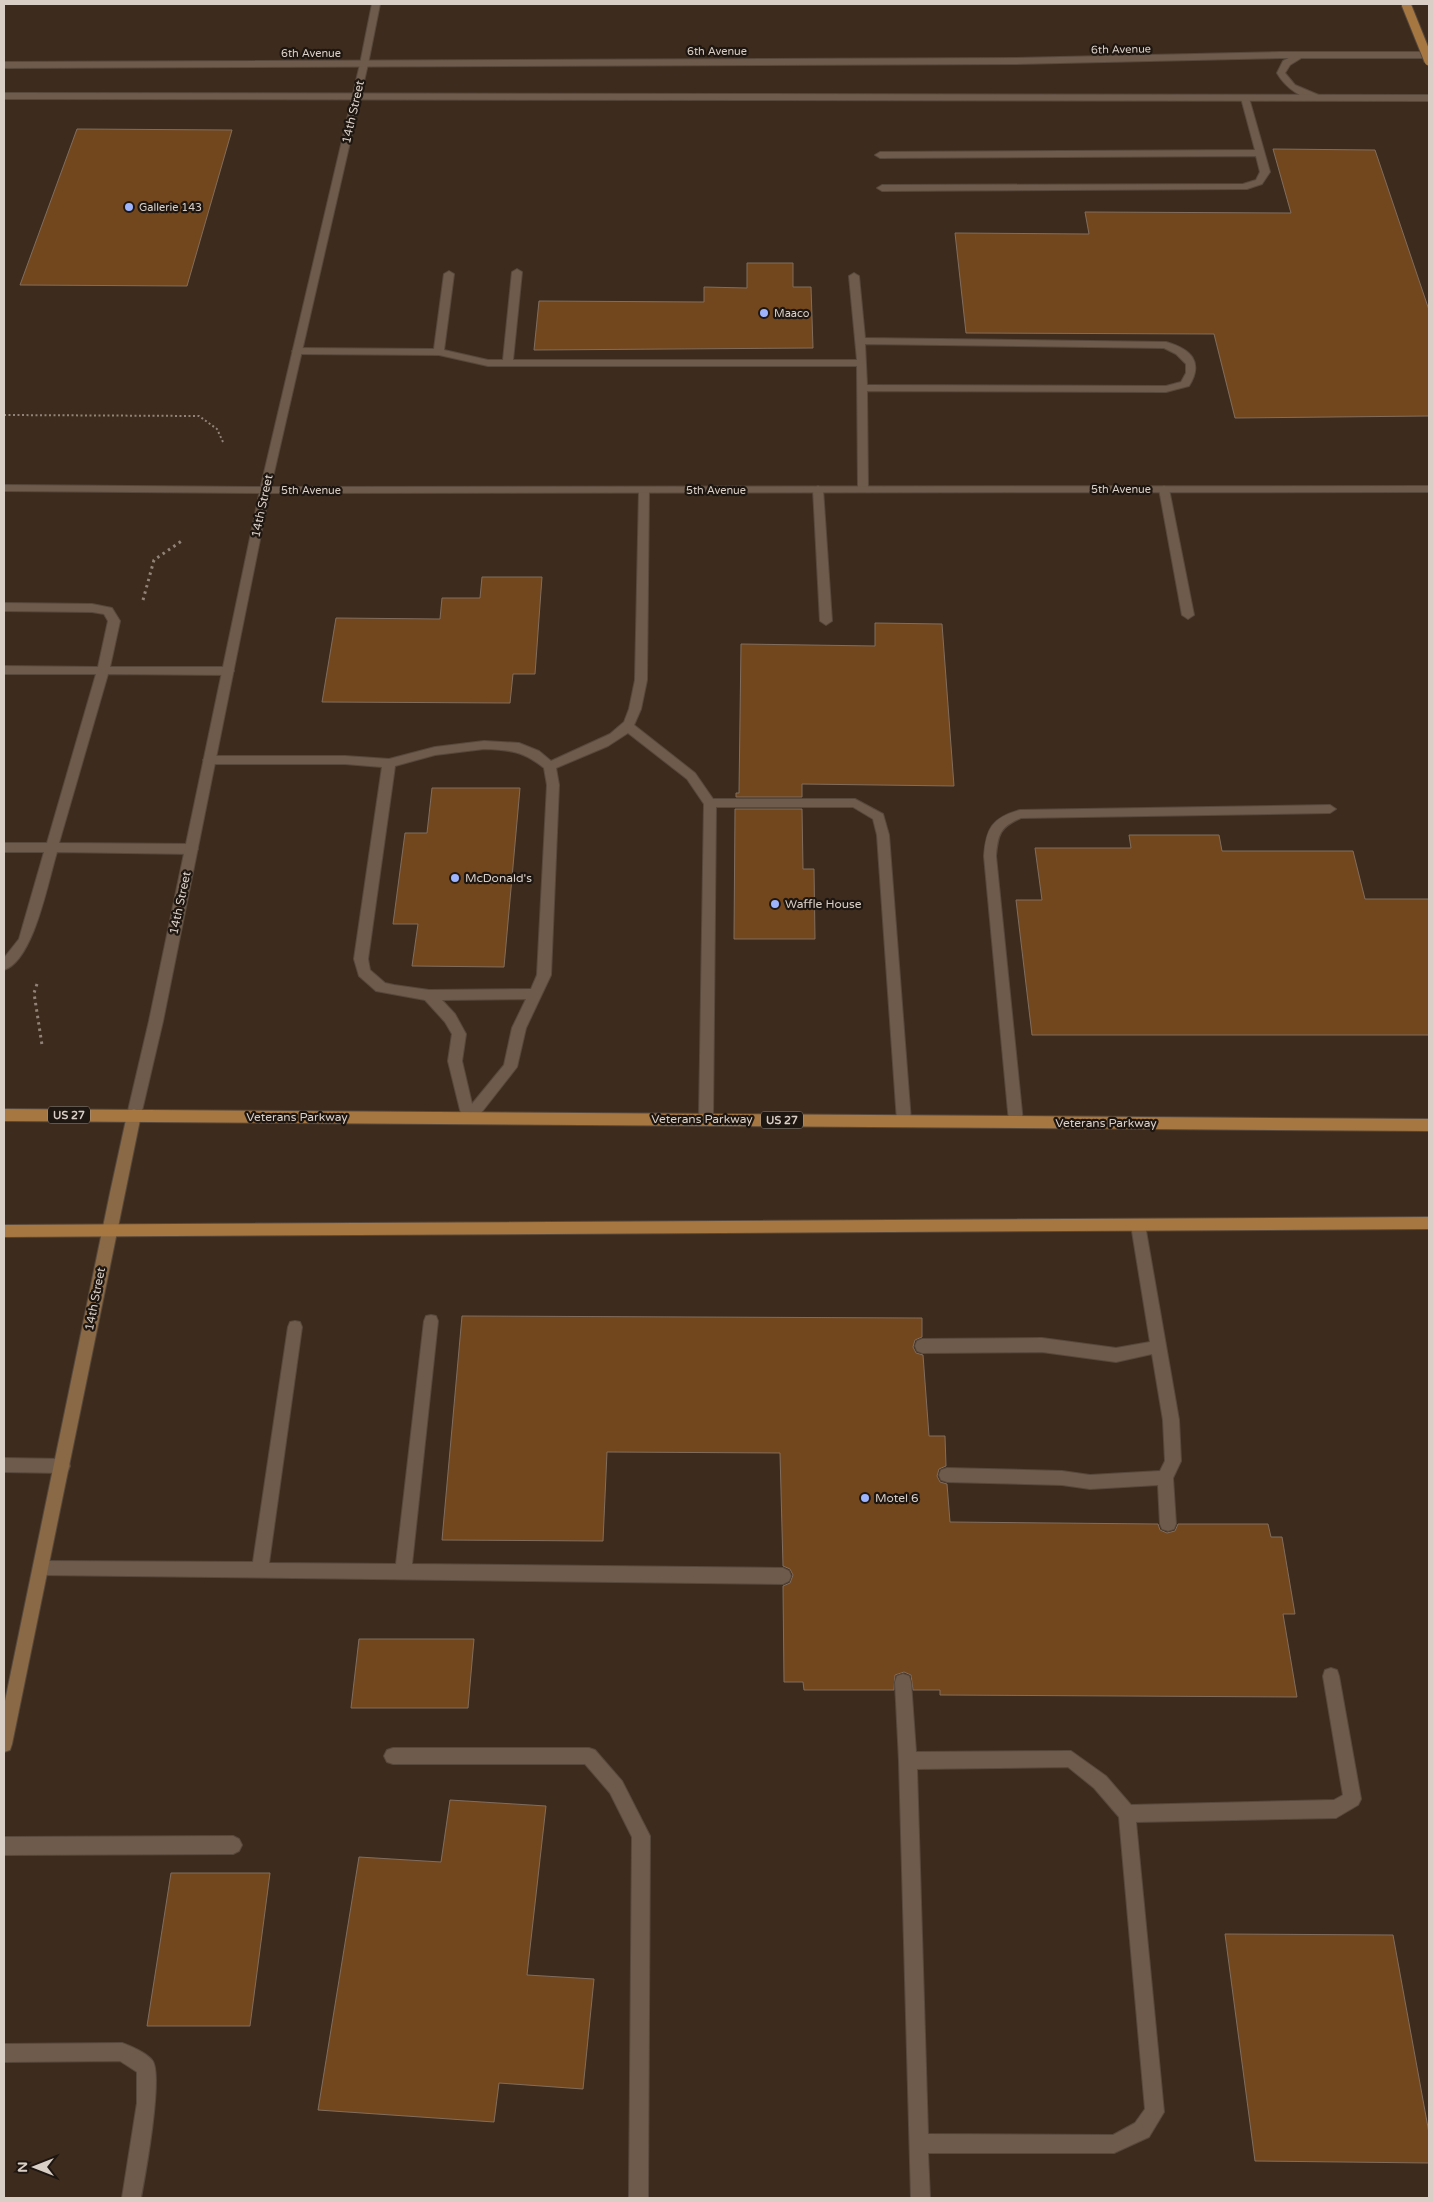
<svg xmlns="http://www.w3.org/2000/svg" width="1433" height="2202" font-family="'Varela Round',sans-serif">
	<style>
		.building { fill: #73471e; stroke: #816d5d }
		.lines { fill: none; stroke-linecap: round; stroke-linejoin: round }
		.service-casing { stroke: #57483c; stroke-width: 2 }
		.minor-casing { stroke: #57483c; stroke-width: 2 }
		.tertiary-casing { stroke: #57483c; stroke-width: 2 }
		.secondary-casing { stroke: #57483c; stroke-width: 2 }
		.primary-casing { stroke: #57483c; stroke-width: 2 }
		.path-far1 { stroke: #918377; stroke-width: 2; stroke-dasharray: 2 2.5; stroke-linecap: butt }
		.path { stroke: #918377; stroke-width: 3; stroke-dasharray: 2.5 4; stroke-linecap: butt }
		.service { fill: #6e5b4b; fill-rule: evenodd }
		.minor { fill: #6e5b4b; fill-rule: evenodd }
		.tertiary { fill: #6e5b4b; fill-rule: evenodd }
		.secondary { fill: #8a6946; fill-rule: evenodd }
		.primary { fill: #a67741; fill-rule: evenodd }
		.primary-bridge-casing { stroke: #57483c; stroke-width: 11; stroke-linecap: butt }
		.primary-bridge { stroke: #a67741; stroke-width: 9 }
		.poi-dot { fill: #9eb4fd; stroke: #1e1610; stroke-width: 2 }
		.labels { text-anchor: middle; stroke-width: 4.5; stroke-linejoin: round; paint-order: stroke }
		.far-street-label { font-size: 11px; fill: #dacfc6; stroke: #1e1610 }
		.far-poi-label { font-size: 11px; fill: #dacfc6; stroke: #1e1610; text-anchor: start }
		.shield { fill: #1e1610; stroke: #a2988f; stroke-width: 1 }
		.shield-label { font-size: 11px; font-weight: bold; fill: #dacfc6 }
		.street-label { font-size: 12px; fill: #dacfc6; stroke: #1e1610 }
		.poi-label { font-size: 12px; fill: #dacfc6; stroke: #1e1610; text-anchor: start }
	</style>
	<rect width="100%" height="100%" fill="#3d2c1e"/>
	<g class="building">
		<polygon points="77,129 232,130 187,286 20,285"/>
		<polygon points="1273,149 1375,150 1429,310 1429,416 1235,418 1214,334 966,333 955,233 1089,234 1085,212 1291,213"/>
		<polygon points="747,263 793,263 793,287 811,287 813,348 534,350 539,301 704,302 704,287 747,288"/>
		<polygon points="482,577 542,577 535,674 513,674 510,703 322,702 336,618 440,619 442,598 480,598"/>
		<polygon points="875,623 942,624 954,786 802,784 802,797 736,797 736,793 739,793 741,644 875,646"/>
		<polygon points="432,788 520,788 504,967 412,966 418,924 393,924 405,833 427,833"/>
		<polygon points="735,809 802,809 803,869 814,869 815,939 734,939"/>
		<polygon points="1129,835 1219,835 1222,851 1353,851 1365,899 1429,899 1429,1035 1032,1035 1016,900 1042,900 1035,848 1131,848"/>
		<polygon points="462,1316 922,1318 922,1337 915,1340 913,1347 916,1353 923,1355 929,1436 945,1436 946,1466 939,1469 937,1476 940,1482 947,1484 950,1522 1158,1524 1160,1530 1167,1533 1175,1531 1178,1524 1268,1524 1271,1537 1282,1537 1295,1614 1283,1614 1297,1697 940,1695 940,1690 913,1690 911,1675 904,1672 895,1675 894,1690 804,1690 803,1682 784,1682 783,1586 790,1583 793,1575 790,1569 783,1566 780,1453 607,1452 603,1541 442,1540"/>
		<polygon points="359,1639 474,1639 468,1708 351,1708"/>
		<polygon points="450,1800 546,1806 527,1975 594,1979 583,2089 499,2083 494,2122 318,2110 359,1857 441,1862"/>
		<polygon points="171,1873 270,1873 250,2026 147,2026"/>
		<polygon points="1225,1934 1393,1935 1429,2133 1429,2163 1255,2161"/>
	</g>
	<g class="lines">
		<defs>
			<g id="service">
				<polygon points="372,4 380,4 368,64 364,67 360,64"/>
				<path d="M1300 52 1303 53V57L1290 65 1285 73 1295 85 1321 96V100C1304 102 1285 87 1277 73L1283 61Z"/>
				<polygon points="1245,95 1249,98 1270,172 1262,184 1247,189 882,191 877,188 882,185 1243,184 1256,180 1260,172 1256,156 880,158 875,155 880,152 1255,150 1241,98"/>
				<path d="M517 269 522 272 513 360H857L849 276 854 273 859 276 865 338 1166 342C1191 349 1204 362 1189 386L1166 392 867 391 868 489 863 492 858 489 857 366H488L439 355 297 354 292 351 297 348 434 349 444 274 449 271 454 274 444 350 488 360H503L512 272ZM865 344 1164 348 1176 354 1186 364V373L1181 382 1166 386 867 385Z"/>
				<polygon points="818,486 823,489 832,621 826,625 820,621 813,489"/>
				<polygon points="1164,486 1169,489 1194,615 1188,619 1182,615 1159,489"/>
				<path d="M644 487 649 490 647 680 641 709 634 725 695 773 713 799H855L883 814 889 835 911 1121 909 1125 904 1127 899 1125 897 1121 877 835 873 819 853 807H716L713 1119 711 1123 706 1125 701 1123 699 1119 704 804 687 779 628 733 608 746 556 768 559 785 551 975 526 1028 517 1067 474 1122 469 1124 464 1122 462 1118 448 1061 452 1034 445 1022 425 1000 376 991 359 976 354 959 382 767 345 764H209L203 760 209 756H345L389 759 435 747 484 741 519 743 539 751 551 761 610 734 624 722 629 709 635 680 639 490ZM484 749C511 750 523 751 544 768L547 785 537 975 531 989 429 990 394 985 385 983 377 976 370 970 368 959 395 766 435 755ZM526 999 512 1028 504 1065 472 1104 462 1061 466 1034 455 1014 442 1000Z"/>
				<path d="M4 603 92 604 112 608 120 621 110 667H228L234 671 228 675 108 674 59 843 192 844 198 849 192 854 57 852C48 881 34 960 4 970V958L19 939 44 852H4V843H47L96 674H4V666L98 667 108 621 104 614 92 612 4 611Z"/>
				<path d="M1330 805 1336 809 1330 813 1021 818C1000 827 998 834 996 856L1023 1122 1021 1126 1016 1128 1011 1126 1009 1122 984 856C986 828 992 818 1020 810Z"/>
				<polygon points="1138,1219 1143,1221 1145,1225 1179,1420 1181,1461 1173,1478 1176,1524 1174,1529 1168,1531 1162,1529 1160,1524 1158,1485 1090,1489 1062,1485 947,1482 941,1480 939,1475 941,1470 947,1468 1062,1471 1090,1475 1160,1471 1165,1461 1163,1420 1152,1354 1116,1362 1042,1352 922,1353 917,1351 915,1346 917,1341 922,1339 1042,1338 1116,1348 1150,1342 1131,1225 1133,1221"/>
				<polygon points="431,1315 436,1316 438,1321 412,1564 783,1568 789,1571 791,1576 789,1581 783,1584 42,1575 36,1573 34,1568 36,1563 42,1561 253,1562 288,1327 290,1322 295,1321 300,1322 302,1327 269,1563 396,1564 424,1321 426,1316"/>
				<polygon points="4,1458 62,1459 68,1461 70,1466 68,1471 62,1473 4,1472"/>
				<path d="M1331 1668 1337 1670 1339 1676 1361 1799 1358 1805 1336 1818 1136 1822 1164 2112 1149 2137 1114 2153H928L930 2198H911L899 1761 895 1682 897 1676 903 1674 909 1676 911 1682 916 1752 1071 1751 1106 1776 1131 1805 1334 1800 1343 1795 1323 1676 1325 1670ZM1068 1767 1094 1788 1119 1817 1145 2109 1135 2123 1113 2135 928 2134 917 1769Z"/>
				<polygon points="393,1748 589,1748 595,1750 622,1781 650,1836 648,2198 629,2198 632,1837 610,1793 585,1764 393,1764 387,1762 384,1756 387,1750"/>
				<polygon points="233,1836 239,1839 242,1845 239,1851 233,1854 4,1855 4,1837"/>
				<path d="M122 2043C131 2046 146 2053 152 2060 164 2073 145 2177 141 2198H122L137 2103V2072L120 2061 4 2062V2044Z"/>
			</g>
			<polygon id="minor" points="364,61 368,64 270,490 163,1021 141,1115 139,1119 134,1121 129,1119 127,1115 149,1021 260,490 360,64"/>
			<g id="tertiary">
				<polygon points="1280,52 1429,52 1429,58 1280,58 1016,64 4,68 4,62 1016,58"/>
				<polygon points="4,93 1429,95 1429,101 4,99"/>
				<polygon points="4,485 265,487 1429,486 1429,492 265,493 4,491"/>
			</g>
			<polygon id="secondary" points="134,1109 139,1111 141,1115 12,1744 10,1750 4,1752 4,1706 110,1193 127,1115 129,1111"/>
			<g id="primary">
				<polygon points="4,1109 1429,1119 1429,1131 4,1121"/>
				<polygon points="1429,1217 1429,1229 4,1237 4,1225"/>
			</g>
		</defs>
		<use href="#service" class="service-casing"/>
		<use href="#minor" class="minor-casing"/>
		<use href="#tertiary" class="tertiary-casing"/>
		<use href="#secondary" class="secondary-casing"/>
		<use href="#primary" class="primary-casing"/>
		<polyline class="path-far1" points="4,415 199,416 217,429 223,442"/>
		<g class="path">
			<polyline points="143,600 154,560 183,540"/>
			<polyline points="37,984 34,993 42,1045"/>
		</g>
		<use href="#service" class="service"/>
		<use href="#minor" class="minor"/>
		<use href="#tertiary" class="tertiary"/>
		<use href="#secondary" class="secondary"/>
		<use href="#primary" class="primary"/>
		<defs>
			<polyline id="primary-bridge" points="1406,4 1429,61"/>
		</defs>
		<use href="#primary-bridge" class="primary-bridge-casing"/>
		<use href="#primary-bridge" class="primary-bridge"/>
	</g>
	<g class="poi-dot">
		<circle cx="129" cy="207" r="5"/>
		<circle cx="764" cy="313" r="5"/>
		<circle cx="455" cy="878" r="5"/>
		<circle cx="775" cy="904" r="5"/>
		<circle cx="865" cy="1498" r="5"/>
	</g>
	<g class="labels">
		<g class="far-street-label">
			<text transform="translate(1121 49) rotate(-1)" y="4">6th Avenue</text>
			<text x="717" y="55">6th Avenue</text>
			<text x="311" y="57">6th Avenue</text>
			<text x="1121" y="493">5th Avenue</text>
			<text x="311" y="494">5th Avenue</text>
			<text x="716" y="494">5th Avenue</text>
		</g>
		<g class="far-poi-label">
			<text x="139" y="211">Gallerie 143</text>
			<text x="774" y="317">Maaco</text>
		</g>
		<g class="shield">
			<rect x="48" y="1106.5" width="42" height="17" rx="4"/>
			<rect x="761" y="1111.5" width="42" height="17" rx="4"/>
		</g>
		<g class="shield-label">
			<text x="69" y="1119">US 27</text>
			<text x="782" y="1124">US 27</text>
		</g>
		<g class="street-label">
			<text transform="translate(353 112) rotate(-77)" y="4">14th Street</text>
			<text transform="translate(262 506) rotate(-78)" y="4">14th Street</text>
			<text transform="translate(180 903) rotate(-78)" y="4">14th Street</text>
			<text x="297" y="1121">Veterans Parkway</text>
			<text x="702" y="1123">Veterans Parkway</text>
			<text x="1106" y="1127">Veterans Parkway</text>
			<text transform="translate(95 1299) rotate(-79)" y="4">14th Street</text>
		</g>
		<g class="poi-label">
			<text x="465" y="882">McDonald's</text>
			<text x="785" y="908">Waffle House</text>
			<text x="875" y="1502">Motel 6</text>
		</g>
	</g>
	<rect width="1433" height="2202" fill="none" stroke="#dacfc6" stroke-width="10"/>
	<g transform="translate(35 2167) rotate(270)" stroke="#1e1610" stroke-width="4" paint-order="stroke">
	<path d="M0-4L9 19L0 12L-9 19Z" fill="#dacfc6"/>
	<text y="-8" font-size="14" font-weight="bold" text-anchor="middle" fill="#dacfc6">N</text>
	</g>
</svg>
